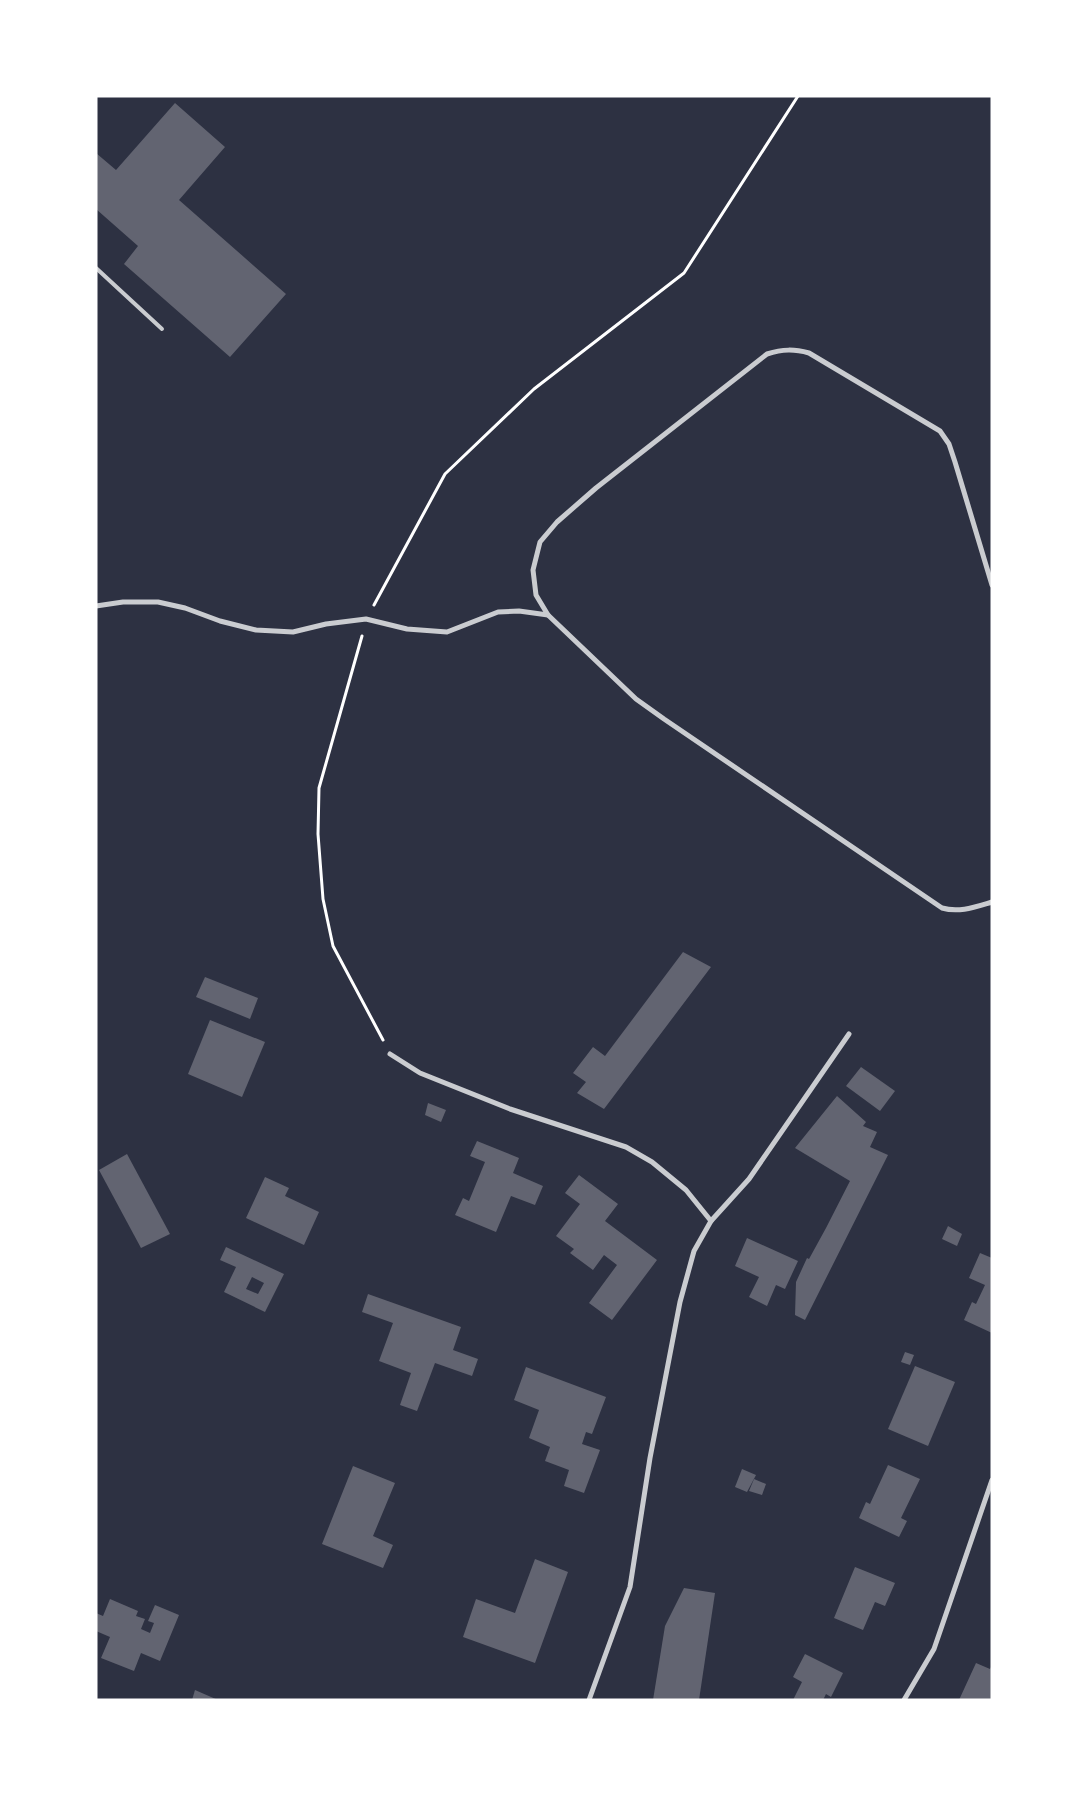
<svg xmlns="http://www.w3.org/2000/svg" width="1088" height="1796" font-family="Commissioner,sans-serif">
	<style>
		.building { fill: #626471; fill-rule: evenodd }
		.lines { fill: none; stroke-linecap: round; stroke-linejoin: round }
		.path { stroke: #fff; stroke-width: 3 }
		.service { stroke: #caccd0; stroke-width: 4 }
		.minor { stroke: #caccd0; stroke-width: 5 }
	</style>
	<rect width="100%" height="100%" fill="#2d3142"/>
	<g class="building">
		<polygon points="175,103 225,147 179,200 286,294 230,357 124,264 138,246 96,209 96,153 116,170"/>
		<polygon points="683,952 711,967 604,1109 577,1093 586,1082 573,1073 593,1047 605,1056"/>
		<polygon points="205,977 258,998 250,1019 196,997"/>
		<polygon points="210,1020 265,1042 242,1097 188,1074"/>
		<polygon points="861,1067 895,1091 880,1111 846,1086"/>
		<polygon points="837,1096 866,1122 863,1126 877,1132 870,1147 888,1155 805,1320 795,1315 796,1282 807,1258 809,1259 826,1228 850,1181 795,1148"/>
		<polygon points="428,1103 446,1110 441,1122 425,1115"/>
		<polygon points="477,1141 519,1158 513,1173 543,1186 535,1205 511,1196 496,1232 455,1215 463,1198 469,1201 485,1162 470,1156"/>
		<polygon points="127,1154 170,1234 141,1248 99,1170"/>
		<polygon points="579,1175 618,1204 605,1221 657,1260 612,1320 589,1303 617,1265 604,1255 593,1270 570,1253 574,1249 556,1236 580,1204 565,1193"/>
		<polygon points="265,1177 289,1188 285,1196 319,1212 304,1245 246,1218"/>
		<polygon points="948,1226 962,1234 957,1246 942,1239"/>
		<polygon points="747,1238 798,1261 785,1289 776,1285 767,1306 749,1297 759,1277 735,1266"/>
		<path d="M226 1247 284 1274 265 1312 224 1292 236 1267 220 1260ZM252 1277 264 1283 258 1294 246 1289Z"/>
		<polygon points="980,1253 992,1258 992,1333 964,1320 972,1302 976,1304 985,1285 969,1278"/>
		<polygon points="368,1294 461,1327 453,1350 478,1359 472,1376 435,1363 417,1411 400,1405 411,1373 379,1361 393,1323 362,1312"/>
		<polygon points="905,1352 914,1355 910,1365 901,1362"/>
		<polygon points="915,1366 955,1382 928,1446 888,1429"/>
		<polygon points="526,1367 606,1397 592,1434 586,1432 582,1444 600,1450 584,1493 564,1486 569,1470 545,1461 550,1447 529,1438 539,1410 514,1400"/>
		<polygon points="888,1465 920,1479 901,1518 907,1521 899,1537 859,1518 866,1502 870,1504"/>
		<polygon points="353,1466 395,1483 373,1536 393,1545 383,1568 322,1544"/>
		<polygon points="742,1469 756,1475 747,1492 735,1487"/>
		<polygon points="754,1479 766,1484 762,1495 749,1491"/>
		<polygon points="535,1559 568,1572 535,1663 463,1637 476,1599 515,1613"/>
		<polygon points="855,1567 895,1583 885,1606 875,1602 863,1630 834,1618"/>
		<polygon points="684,1588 715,1593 699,1700 653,1700 665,1626"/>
		<polygon points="110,1599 138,1611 136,1616 145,1619 141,1629 150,1633 154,1623 148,1621 155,1605 179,1615 160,1661 141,1653 134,1671 101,1658 110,1637 96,1631 96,1613 103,1616"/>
		<polygon points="805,1654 843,1673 831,1697 826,1694 823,1700 793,1700 802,1682 793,1677"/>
		<polygon points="976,1663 990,1669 992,1665 992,1700 959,1700"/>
		<polygon points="195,1690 218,1700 192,1700"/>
	</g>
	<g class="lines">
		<g class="path">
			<polyline points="374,605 445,474 534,389 684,273 798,96"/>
			<polyline points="362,636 319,788 318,834 323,899 333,946 383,1040"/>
		</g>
		<polyline class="service" points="96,268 162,329"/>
		<g class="minor">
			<path d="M992 585 955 462 949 444 940 431 809 353C794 349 783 349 767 354L596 488 557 522 540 542 533 570 536 595 548 615 636 699 664 719 942 908C959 913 975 907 992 902"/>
			<polyline points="96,606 123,602 158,602 185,608 220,621 256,630 293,632 326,624 366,619 407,629 447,632 498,612 519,611 548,615"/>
			<polyline points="390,1054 420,1073 510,1109 626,1147 652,1162 686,1190 711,1221"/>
			<polyline points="589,1700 630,1587 650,1458 680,1302 694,1251 711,1221 749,1179 849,1034"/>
			<polyline points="904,1700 934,1649 992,1480"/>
		</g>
	</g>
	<rect width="1088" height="1796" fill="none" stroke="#ffffff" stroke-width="195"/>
</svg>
